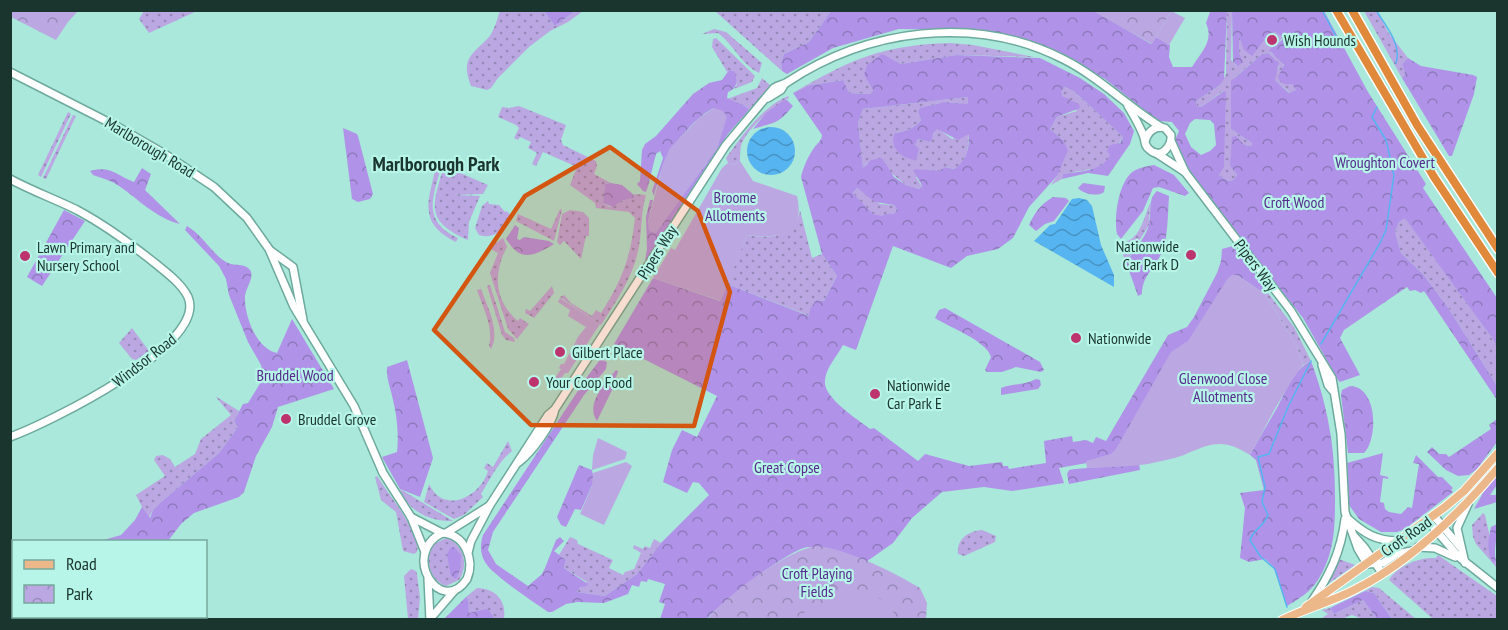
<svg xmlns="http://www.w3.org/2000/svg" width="1508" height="630" font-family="'PT Sans Narrow',sans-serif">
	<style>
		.grass { fill: url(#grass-dots) }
		.forest { fill: url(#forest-crowns); fill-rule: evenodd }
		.park { fill: url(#park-crowns) }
		.garden { fill: #bba8e3 }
		.water { fill: url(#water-waves) }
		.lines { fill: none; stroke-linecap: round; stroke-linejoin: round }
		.stream { stroke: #56b4f0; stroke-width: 1.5 }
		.secondary-casing { stroke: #6daa9d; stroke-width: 10 }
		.primary-casing { stroke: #fff; stroke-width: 10 }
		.highway-casing { stroke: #fff; stroke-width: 11 }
		.secondary { stroke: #fff; stroke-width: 7 }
		.primary { stroke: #ecb889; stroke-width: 8 }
		.highway { stroke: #e0893b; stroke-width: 8 }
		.marked { fill: #d3550f; fill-opacity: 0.2; stroke: #d3550f; stroke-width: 4.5; stroke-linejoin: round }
		.poi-dot { fill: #bd336e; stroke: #b6f5e7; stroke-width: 2 }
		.labels { text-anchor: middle; stroke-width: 4.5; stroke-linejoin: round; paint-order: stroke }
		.poi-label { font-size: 16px; fill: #1a342e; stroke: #b6f5e7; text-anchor: start }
		.street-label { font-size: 16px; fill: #1a342e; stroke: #b6f5e7 }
		.park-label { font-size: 16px; fill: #562b8d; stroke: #b6f5e7 }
		.quarter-label { font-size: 20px; font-weight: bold; fill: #1a342e; stroke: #b6f5e7 }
	</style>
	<defs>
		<pattern id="grass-dots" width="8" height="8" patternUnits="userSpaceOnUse" patternTransform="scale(1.5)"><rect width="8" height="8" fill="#bba8e3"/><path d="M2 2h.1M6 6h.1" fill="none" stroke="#978ab8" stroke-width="1.8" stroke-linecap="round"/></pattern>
		<pattern id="forest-crowns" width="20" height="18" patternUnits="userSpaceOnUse" patternTransform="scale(1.5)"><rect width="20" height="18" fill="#b093e8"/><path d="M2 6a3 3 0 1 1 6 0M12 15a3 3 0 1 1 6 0" fill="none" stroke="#8e79bc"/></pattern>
		<pattern id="park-crowns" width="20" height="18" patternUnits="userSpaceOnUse" patternTransform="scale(1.5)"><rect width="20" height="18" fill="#bba8e3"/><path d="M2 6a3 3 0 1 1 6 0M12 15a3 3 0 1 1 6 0" fill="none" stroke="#978ab8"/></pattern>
		<pattern id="water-waves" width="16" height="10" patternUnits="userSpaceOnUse" patternTransform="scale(1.5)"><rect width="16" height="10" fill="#56b4f0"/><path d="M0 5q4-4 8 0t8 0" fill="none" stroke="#4693c3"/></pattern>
	</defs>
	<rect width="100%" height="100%" fill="#a9e8da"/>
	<g class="grass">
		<polygon points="144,11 144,10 197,11 149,33 139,19"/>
		<path d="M500 11H544L555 26 575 11H583L568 22 550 31 529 47 498 78 491 88 487 90 471 86C460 58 473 54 489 37 495 29 497 19 500 11Z"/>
		<polygon points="715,11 831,11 809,42 784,54 781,63 782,71"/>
		<path d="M1227 11H1232L1231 60 1236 65 1239 55 1238 36 1240 37 1242 44 1265 40 1268 35 1275 32 1281 34 1282 38 1271 53 1279 58 1285 68 1281 71 1295 87 1296 90 1290 93 1275 80V73L1279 67 1276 60 1268 53 1262 54 1234 78 1231 129 1252 143V146C1246 146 1242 144 1239 139L1230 166 1237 175 1233 180 1229 181 1219 175 1221 171 1223 91 1201 107H1197L1196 101 1220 85 1226 74Z"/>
		<polygon points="1364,11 1378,12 1388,32 1408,58 1402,64 1405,74 1402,78"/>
		<path d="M714 29 726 32 762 63 759 73C742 65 733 44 718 33L702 34Z"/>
		<polygon points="716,38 755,76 752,82 734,89 737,85 729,70 727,72 712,47 713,39"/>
		<path d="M950 43 973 45 1034 57 956 55 901 64 882 55 874 92 870 94 849 93 842 80 810 85 793 93C851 59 882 45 950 43Z"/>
		<polygon points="762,78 771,86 749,110 747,107 727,99 757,88"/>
		<polygon points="1065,87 1075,92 1123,137 1107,161 1097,168 1063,174 1062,179 1051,185 1057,176 1063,140 1050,129 1057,117 1077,111 1062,96 1060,91"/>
		<path d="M788 96 789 98C775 105 745 130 741 146 740 150 740 156 740 161L734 165 728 163 726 158C742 136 762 107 788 96Z"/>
		<path d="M968 97 969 105C950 101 934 101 918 112L921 120C916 128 904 132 895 133L915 145 918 139 929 142 937 128 952 139 969 133C968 149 968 160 954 169L946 167 939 171H923L916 177 922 187 921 189 906 185 890 172 867 163 863 169 858 123 863 109Z"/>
		<path d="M519 106 566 125 561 140 563 145 596 161 597 166 594 174 611 183 605 184 603 203 610 207 621 201 632 198 635 194 646 195C641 212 642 228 639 246 634 276 617 300 601 325L560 297 564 295 571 303 592 316 596 310 601 313C622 281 631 256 635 218L629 212 596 208 595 203 570 185 577 167 543 152 536 166 532 164 537 153 528 148 531 142 520 137 518 140 514 138 519 128 516 125 498 117 502 107 509 108Z"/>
		<polygon points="68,112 71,114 41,177 38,175"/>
		<polygon points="73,115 76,116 46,179 43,178"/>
		<path d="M439 165H442C433 196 421 221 458 238L456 242C431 230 424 215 431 188 433 180 434 171 439 165Z"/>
		<path d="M444 166 488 185 483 194 454 195 480 196 469 222 468 240C425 221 432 206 444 166Z"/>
		<polygon points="857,188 880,204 894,205 897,209 894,214 885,214 882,217 872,214 853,193"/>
		<path d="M488 201 489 204 499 205 505 212 507 211 511 216C506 229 494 240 479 235L475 228 482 206Z"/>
		<path d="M1150 203 1149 225 1126 262 1118 243C1139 244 1143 220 1150 203Z"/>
		<polygon points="560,209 562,210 554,241 516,221 518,214 551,229"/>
		<polygon points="570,210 583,212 589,218 589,236 586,236 581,259 564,241 560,245 557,242 562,214"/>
		<path d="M800 210 812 258 822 254 837 276 824 301 816 300 811 309 810 316 727 284 747 235C771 239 795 237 800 210Z"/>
		<polygon points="1405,217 1497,345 1497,386 1449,309 1423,274 1401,253 1395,232 1399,222"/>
		<path d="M503 238 507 247C493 272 494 301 518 321L520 318 529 324 517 339 508 329 490 273 498 253 489 248Z"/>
		<polygon points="490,285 505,332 514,338 515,342 506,340 502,335 487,286"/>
		<polygon points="1262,285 1294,327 1311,361 1303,365 1297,347 1265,294"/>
		<polygon points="552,286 554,293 534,318 525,313 526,309 530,311"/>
		<path d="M481 289C487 306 501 332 491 349L489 346C494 328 483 308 477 290Z"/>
		<polygon points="132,328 149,351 136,360 132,359 119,343"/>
		<polygon points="215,396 239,411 234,421 238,427 219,453 161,502 153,510 148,519 136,495 165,476 154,460 156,456 163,455 170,459 175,467 195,454 201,439 231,415"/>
		<path d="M508 441 512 451C498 462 490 479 481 494L483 497 464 515 454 519 424 502 429 484C444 516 481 496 488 471L484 468 487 463 493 467Z"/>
		<path d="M377 476C387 492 422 535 417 552L414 554 403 551 396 512 381 500 375 477Z"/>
		<path d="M400 489 453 521C431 522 407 511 400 489Z"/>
		<polygon points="1483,513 1485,515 1497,568 1476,544 1473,537 1472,525"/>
		<path d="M982 530 996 536 995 542 964 556 958 554C956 539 969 531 982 530Z"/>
		<polygon points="570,537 577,540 578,544 613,560 609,568 623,575 625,572 634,569 641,553 633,548 634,545 643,549 645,546 650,548 654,539 661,543 637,574 605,596 577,592 580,586 584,586 587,582 564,568 566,560 559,555"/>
		<path d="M446 538C464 543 469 566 459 580L446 586C429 580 424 559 434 544Z"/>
		<path d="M1438 555 1497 596V619H1433L1389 580C1398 565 1420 557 1436 558Z"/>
		<polygon points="1339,559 1355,565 1329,583 1328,581"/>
		<polygon points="411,569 416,571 417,574 420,598 418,619 408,619 404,576"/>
		<polygon points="1372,587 1379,588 1416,619 1392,619 1374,593 1365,591"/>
		<path d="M477 588C496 588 507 602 504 619H493L492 613H469L466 597Z"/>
		<polygon points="1363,600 1377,619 1362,619 1352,615 1342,619 1319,620 1328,614 1322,610 1330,608 1334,614"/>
	</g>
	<g class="forest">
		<path d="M1093 10 1151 44 1156 37 1170 45 1169 57 1173 67H1192C1202 51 1214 41 1206 23L1210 12 1207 11H1227L1224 79 1220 85 1196 101 1197 107H1201L1224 91 1226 92 1224 167 1219 175 1229 181 1233 180 1237 175 1230 166 1232 137 1236 136C1241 141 1243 146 1252 146V143L1231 129V81L1262 54 1268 53 1279 63 1275 80 1289 93 1296 90 1292 84C1285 85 1281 84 1278 77L1284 65 1269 50 1282 40V36L1275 32 1268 35 1252 56 1244 50 1239 36V53L1243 62 1238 66 1233 62 1232 11H1324L1368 92 1426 184 1423 188 1497 298V345L1405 218 1399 222 1395 232 1401 253 1423 274 1449 309 1497 386V400L1424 291 1421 293 1415 290 1410 291 1407 287 1344 330 1340 338 1360 375 1340 382 1338 380 1303 318 1208 198 1183 161 1175 140 1179 131 1172 122 1158 121 1105 79 1047 47 978 30 899 29 833 48 787 74 782 71 781 63 784 54 809 42 831 11ZM1195 119 1210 120 1214 124 1216 145 1210 151 1201 155 1191 147 1185 134 1190 123Z"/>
		<polygon points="544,11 575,11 555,26"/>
		<path d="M882 54 901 64 956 55 1040 58 1080 78 1104 94 1124 113 1134 131 1130 144 1108 176 1088 173 1062 179 1063 174C1079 171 1102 172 1110 155L1107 151 1110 145 1120 143 1123 137 1075 92 1065 87 1061 91 1062 96 1079 104 1080 108 1057 117 1050 129 1063 140 1068 150 1057 176 1029 207 1013 238 998 249 967 256 951 268 893 246 856 350 843 345C837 356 826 368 825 380 822 397 857 419 870 429L874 428 918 461 925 454 969 466 1002 462 1003 466H1008L1009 469 1046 463 1044 441 1072 436 1073 442 1086 440 1093 443 1096 437 1106 441 1168 335 1187 327 1194 317 1217 273 1221 261 1222 249 1233 246C1244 261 1260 275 1265 294L1237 275 1120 457 1059 468 1064 483 1012 491 984 487 942 492 912 518 893 543 866 562C848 554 828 546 808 547 789 549 720 603 707 619H660L665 604 659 602 665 584 648 579 647 582 641 581 639 587 632 585 628 594 604 603 577 602 566 604 552 612H548C534 602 492 575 485 562 480 554 480 544 483 535L587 377 599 361 602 360 607 362 606 369 584 395 493 532 488 550 496 564 528 586 542 574 545 568 556 540 560 537 564 541 554 551 566 560 564 568 588 584 586 586 580 587 577 592 605 596 637 574 661 543 709 495 699 483 693 482 687 493 663 482 672 450 682 430 697 437 717 396 614 344 653 278 720 301 727 284 809 316 810 309 816 300 824 301 837 276 822 254 801 177C803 168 808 156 814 148 818 142 821 142 822 135L793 93 810 85 843 80 849 93 870 94 874 91 864 75 867 65ZM968 97V104L944 102 920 108 918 112 921 120C916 128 904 132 895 133 888 147 902 159 916 160L919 149 915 145 918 139 929 142 932 140 933 134 937 129 958 140 969 134C969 149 967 160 954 169L945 167 939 171 914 169C914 176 921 180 922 187L920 189 906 185 894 177 882 158 871 160 863 168 858 123 863 109ZM857 188 875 202 894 205 897 209 894 214H885L882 216 873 214 853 193Z"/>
		<polygon points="1408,58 1421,66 1473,75 1477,77 1474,94 1452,156 1449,156 1402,78 1405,74 1402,64"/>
		<path d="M729 70 735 72C737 82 738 88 728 92L727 98 747 107 749 110 728 134 647 260H645L647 249 646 217 650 200H653L648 222 687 188 707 163 714 108C704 113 695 121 688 129 666 152 662 166 654 196L652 191 663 158 660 151 656 154 648 186 646 192 643 191 637 184 640 181 642 150 645 144 656 136 693 94 709 83 722 80Z"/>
		<path d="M784 100H787L793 106C777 125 775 122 753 129L766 113Z"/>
		<polygon points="343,128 357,134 358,136 373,194 370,199 358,202 352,199"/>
		<path d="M1154 165 1174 175 1189 193 1185 196 1159 187 1153 188 1143 211 1121 239 1117 234C1114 216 1118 186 1131 173 1137 168 1147 166 1154 165Z"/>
		<path d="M142 168 151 174 145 190 180 224C156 218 138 199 119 186 112 181 102 178 93 175L90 171C111 165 117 176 134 182Z"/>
		<polygon points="611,183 622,185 634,195 633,198 621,201 613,207 603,203 605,184"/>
		<path d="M1083 183 1105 186 1104 192C1098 197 1083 194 1078 188Z"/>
		<path d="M1157 191 1169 196C1168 212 1168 239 1162 252 1155 268 1142 276 1142 294L1138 296 1126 262C1134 250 1146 238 1149 224 1152 212 1147 200 1157 191Z"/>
		<path d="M1053 197 1066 198 1069 201 1054 221 1045 224 1036 231 1029 225C1035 212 1041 204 1053 197Z"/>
		<polygon points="64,210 85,221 42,286 27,277"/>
		<path d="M515 225 519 228 517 239 520 240 524 237 549 241 554 244C544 250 527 261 516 251 512 248 509 243 506 239Z"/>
		<path d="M187 226C203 235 213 256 228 263 235 266 245 263 250 270 255 276 246 288 245 296 244 315 256 349 277 353L292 319 334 389 278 407 272 427 256 456 244 492 239 497 194 513 181 524 168 541H100L121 535 135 520 142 507 150 518 153 510 161 502 219 453 238 427 234 421 243 404 248 403 264 377 261 365 248 342 229 295 226 279 219 266 185 230Z"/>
		<path d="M945 308 1040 362 1044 370 1041 372 1016 367 1002 372H987L985 370 991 357C986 340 950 328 935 318L939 310Z"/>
		<path d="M407 360 433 458 420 497 400 489 382 457 397 452C399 436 397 416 393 400 391 389 386 378 387 367Z"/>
		<path d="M1311 361C1328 407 1335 447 1335 496 1335 526 1335 553 1318 580 1310 592 1299 599 1287 606L1273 566 1265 559 1249 562 1240 558 1245 508 1240 493 1264 490 1256 460 1250 455C1259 438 1269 422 1278 406 1287 389 1293 370 1311 361Z"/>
		<path d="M616 370 618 371 613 388 597 421C585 404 605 383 616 370Z"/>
		<path d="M1036 379 1040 380 1041 385 1038 389 1001 395V388C1013 383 1022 386 1036 379Z"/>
		<path d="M1350 386C1378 387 1378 439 1364 453H1348L1341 395 1342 390Z"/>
		<polygon points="1497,419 1497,442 1477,469 1469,475 1458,476 1446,470 1427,452 1432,447 1439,454 1446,454 1449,457 1491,429 1489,425"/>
		<polygon points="1383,453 1380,475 1388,477 1388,479 1383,478 1380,502 1384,503 1385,509 1389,512 1401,514 1408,507 1412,508 1419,464 1413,463 1416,455 1438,477 1442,477 1453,488 1451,490 1453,492 1405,529 1397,532 1381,532 1359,519 1349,505 1347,463"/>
		<polygon points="1139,464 1140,470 1069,484 1067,474 1069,470 1075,469"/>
		<polygon points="579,465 592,470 594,481 581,510 575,509 566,527 561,525 557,517"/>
		<polygon points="1497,473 1497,485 1490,495 1497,495 1497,502 1474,509 1487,486"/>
		<path d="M1497 524C1498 537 1493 549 1496 561L1493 563C1486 550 1488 541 1491 527Z"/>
		<polygon points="454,547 461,555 460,570 456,579 451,576 447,555 450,548"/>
		<polygon points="1365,591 1374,593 1392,619 1377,619 1363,600 1334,614 1330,608"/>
		<polygon points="466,597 468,600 469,613 487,609 493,615 493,619 444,619"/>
	</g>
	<g class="park">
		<polygon points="10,11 11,10 78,11 68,22 56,40 11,17"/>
		<polygon points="1093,11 1171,11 1152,44"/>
		<path d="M816 546C846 548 893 572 920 588L927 603 926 619 707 620C726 595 786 551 816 546Z"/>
	</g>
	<g class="garden">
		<polygon points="1171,11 1185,18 1169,45 1156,37"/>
		<polygon points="714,108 723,111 727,117 717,149 656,233 649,231 648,222 663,164 670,148 699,118"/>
		<path d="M740 161 753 181 797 196C806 235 778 239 747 235L721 301 653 278 671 248 675 250 722 168 728 163 734 165Z"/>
		<path d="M1232 275H1237L1265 294 1297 347 1303 365C1282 392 1267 425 1250 455 1223 438 1211 443 1184 455 1173 459 1160 461 1148 464 1128 467 1107 467 1087 468L1086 461 1111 454 1116 449 1171 352 1188 341 1228 278Z"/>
		<polygon points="560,298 600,324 568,373 565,373 559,381 555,378 561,369 559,368 561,364 564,364 578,337 586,327 568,316 570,310 558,302"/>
		<polygon points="598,438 627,452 625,459 592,470 593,455"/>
		<polygon points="626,462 632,466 604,525 580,514 592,486 593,473"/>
		<path d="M862 594C879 596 892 603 896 619H806L804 612C822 601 842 597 862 594Z"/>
	</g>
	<g class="water">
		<circle cx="771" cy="151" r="24"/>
		<polygon points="1079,198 1087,200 1092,206 1101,245 1114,275 1114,287 1034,241 1050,225 1055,224 1072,199"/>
	</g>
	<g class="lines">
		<g class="stream">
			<polyline points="1322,10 1338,40"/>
			<path d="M1376 10C1386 27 1402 44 1396 63"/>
			<polyline points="1321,344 1380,243 1386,230 1394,175 1386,140 1372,117 1377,107"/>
			<path d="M1287 607 1275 569 1260 556 1250 540C1254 528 1265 526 1268 515L1262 502 1265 487 1258 457 1269 454 1288 407 1311 361"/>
		</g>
		<defs>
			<g id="secondary">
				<polyline points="10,72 118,127 163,153 214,187 247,218 269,249 294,307 354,406 383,473 411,517 425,552"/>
				<polyline points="768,98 781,90 784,85"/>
				<path d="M1128 106C1134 116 1140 126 1144 137 1145 142 1145 147 1150 150 1161 160 1172 146 1171 135L1165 128C1155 125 1147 132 1145 142"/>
				<polyline points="1171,141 1185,172 1291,311 1332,378 1341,434 1345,512 1358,549 1367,564 1383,563 1396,554 1412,551"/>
				<polyline points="1156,153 1185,172"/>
				<path d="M10 179C32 191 55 199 77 210 105 225 131 244 156 264 167 273 182 284 188 297 209 345 46 424 10 437"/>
				<polyline points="271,251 293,267 303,320"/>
				<polyline points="1322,365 1328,385 1332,390"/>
				<path d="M519 462C532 452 552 425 555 409L726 145 774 88C778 85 782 85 786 83 867 29 975 14 1063 59 1099 77 1127 106 1161 127"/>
				<polyline points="1434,516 1460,547"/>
				<polyline points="411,517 442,533"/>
				<path d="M1348 519C1364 533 1376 541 1398 541"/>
				<polyline points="1428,521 1459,557 1498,588"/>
				<path d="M442 533C465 534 475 560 467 579 441 618 400 554 442 533Z"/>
				<polyline points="446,533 489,506"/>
				<polyline points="1355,537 1364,547 1382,573"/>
				<polyline points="1418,547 1435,548 1455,557"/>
				<polyline points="468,553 471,541 490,505 548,415 554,410"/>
				<polyline points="1465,563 1457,528 1468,504"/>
				<polyline points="428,579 430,620"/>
				<path d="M1312 601C1330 575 1341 551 1345 519"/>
				<polyline points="430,619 455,590"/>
			</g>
			<g id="primary">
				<polyline points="1306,607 1445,507 1464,491 1498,453"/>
				<path d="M1282 620C1306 608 1331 602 1354 590 1409 563 1459 514 1498 468"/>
			</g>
			<g id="highway">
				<polyline points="1336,10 1434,177 1498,273"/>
				<polyline points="1352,10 1417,125 1498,249"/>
			</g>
		</defs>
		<use href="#secondary" class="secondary-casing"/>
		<use href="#primary" class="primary-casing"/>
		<use href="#highway" class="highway-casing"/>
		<use href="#secondary" class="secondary"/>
		<use href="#primary" class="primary"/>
		<use href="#highway" class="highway"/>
	</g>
	<path class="marked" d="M610 147 698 211 730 292 694 426 531 425 434 330 525 196Z"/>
	<g class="poi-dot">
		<circle cx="1272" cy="40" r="6"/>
		<circle cx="1191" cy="255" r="6"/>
		<circle cx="25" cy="256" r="6"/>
		<circle cx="1076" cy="338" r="6"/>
		<circle cx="560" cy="352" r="6"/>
		<circle cx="534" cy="382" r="6"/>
		<circle cx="875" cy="394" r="6"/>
		<circle cx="286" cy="419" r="6"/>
	</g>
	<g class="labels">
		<g class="poi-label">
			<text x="1284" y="46">Wish Hounds</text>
			<text x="1179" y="252" text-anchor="end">Nationwide<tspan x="1179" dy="18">Car Park D</tspan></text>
			<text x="37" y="253">Lawn Primary and<tspan x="37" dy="18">Nursery School</tspan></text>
			<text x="1088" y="344">Nationwide</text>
			<text x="572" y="358">Gilbert Place</text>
			<text x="546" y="388">Your Coop Food</text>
			<text x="887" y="391">Nationwide<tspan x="887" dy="18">Car Park E</tspan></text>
			<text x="298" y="425">Bruddel Grove</text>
		</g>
		<g class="street-label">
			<text transform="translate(150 147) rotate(31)" y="6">Marlborough Road</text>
			<text transform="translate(657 252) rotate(-58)" y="6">Pipers Way</text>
			<text transform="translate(1256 265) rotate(53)" y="6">Pipers Way</text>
			<text transform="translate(144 360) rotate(-38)" y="6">Windsor Road</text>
			<text transform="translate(1406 536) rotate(-35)" y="6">Croft Road</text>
		</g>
		<g class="park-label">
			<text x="1385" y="168">Wroughton Covert</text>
			<text x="735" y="203">Broome<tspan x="735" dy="18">Allotments</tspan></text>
			<text x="1294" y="208">Croft Wood</text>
			<text x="295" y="381">Bruddel Wood</text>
			<text x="1223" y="384">Glenwood Close<tspan x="1223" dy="18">Allotments</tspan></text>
			<text x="787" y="473">Great Copse</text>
			<text x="817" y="579">Croft Playing<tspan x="817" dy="18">Fields</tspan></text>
		</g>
		<g class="quarter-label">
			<text x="436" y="171">Marlborough Park</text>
		</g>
	</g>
	<rect width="1508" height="630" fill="none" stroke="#1a342e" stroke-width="24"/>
	<rect x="12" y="540" width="195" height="78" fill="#b6f5e7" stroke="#78a89d" stroke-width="1.5"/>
	<rect x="24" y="560" width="30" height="9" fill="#ecb889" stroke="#78a89d" stroke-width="1.5"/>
	<text x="66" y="570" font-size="18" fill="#1a342e">Road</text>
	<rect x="24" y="585" width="30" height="18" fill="url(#park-crowns)" stroke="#78a89d" stroke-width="1.5"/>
	<text x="66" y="600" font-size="18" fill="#1a342e">Park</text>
</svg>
